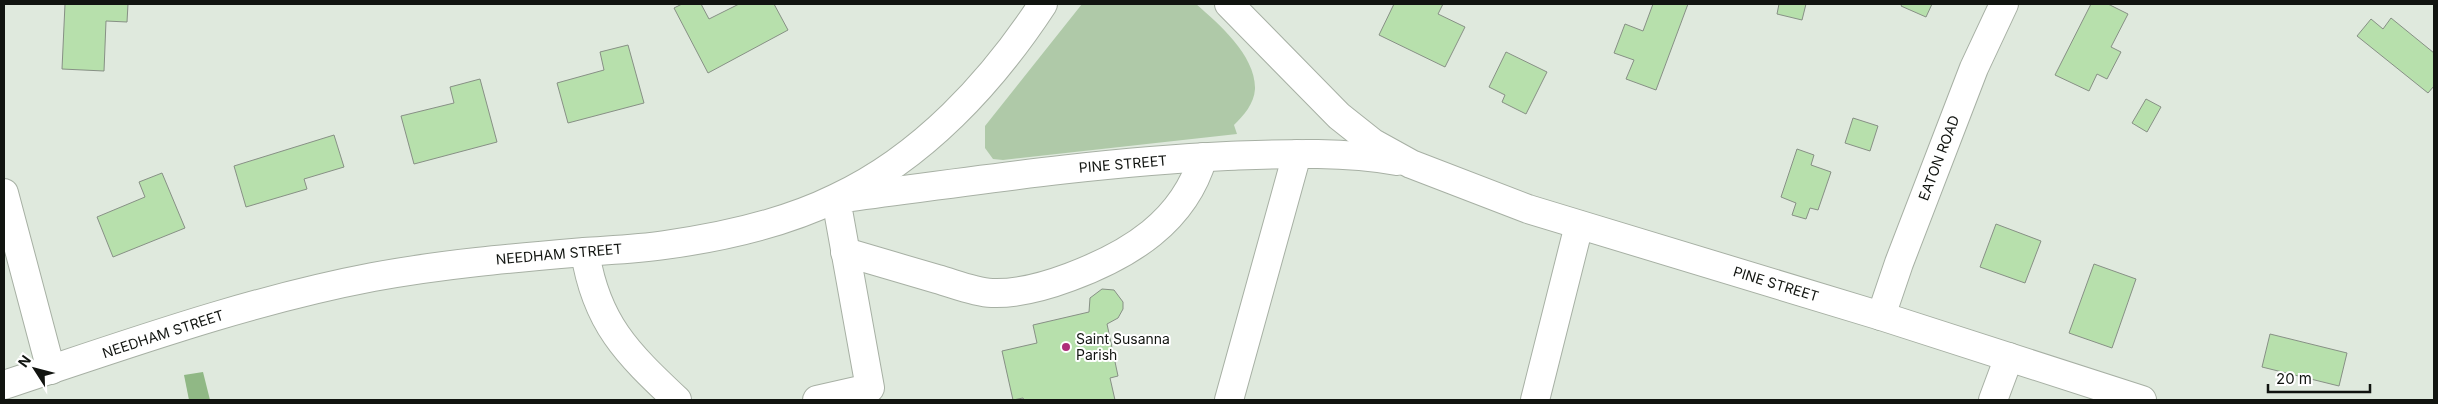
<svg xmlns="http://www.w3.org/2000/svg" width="2438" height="404" font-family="Inter,sans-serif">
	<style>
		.green { fill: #afc9a8 }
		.forest { fill: #90b885 }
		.building { fill: #b7e0ac; stroke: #879085 }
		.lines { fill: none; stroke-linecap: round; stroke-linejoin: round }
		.minor-casing { stroke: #a7b0a4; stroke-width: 30 }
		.major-casing { stroke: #a7b0a4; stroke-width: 30 }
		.minor { stroke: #fff; stroke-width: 28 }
		.major { stroke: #fff; stroke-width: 28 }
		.poi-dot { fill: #ae2d79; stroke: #fff; stroke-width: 2 }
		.labels { text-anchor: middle; stroke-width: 4; stroke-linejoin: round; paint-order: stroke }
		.street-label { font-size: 14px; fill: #111410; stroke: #fff }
		.poi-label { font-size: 14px; fill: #111410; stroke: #fff; text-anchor: start }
	</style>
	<rect width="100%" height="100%" fill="#dfe9dd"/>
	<path class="green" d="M1082 4H1196C1219 24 1256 56 1255 89 1254 104 1244 115 1234 125L1237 134 1003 160 993 159 985 148V126Z"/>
	<polygon class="forest" points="203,372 210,400 189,400 184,375"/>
	<g class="building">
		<polygon points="65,4 128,4 127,22 106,21 104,71 62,69"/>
		<polygon points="682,4 701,4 709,19 739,4 774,4 788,30 708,73 674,8"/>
		<polygon points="1394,4 1443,4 1438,14 1465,27 1445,67 1379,35"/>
		<polygon points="1653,4 1688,4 1656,90 1626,79 1634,60 1614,53 1625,24 1643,31"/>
		<polygon points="1779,4 1806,4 1802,20 1777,14"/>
		<polygon points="1902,4 1932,4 1926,17 1901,6"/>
		<polygon points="2091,4 2108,4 2128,14 2111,47 2121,52 2107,79 2097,74 2089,91 2055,75"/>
		<polygon points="2391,18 2434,53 2434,86 2428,93 2357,36 2371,19 2383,29"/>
		<polygon points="628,45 644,103 568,123 557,83 604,70 600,52"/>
		<polygon points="1506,52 1547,72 1526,114 1502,102 1505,95 1489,87"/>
		<polygon points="480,79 497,142 414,164 401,116 454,103 450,87"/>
		<polygon points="2146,99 2161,107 2147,132 2132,123"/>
		<polygon points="1853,118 1878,126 1870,151 1845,143"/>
		<polygon points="334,135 344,167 304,179 307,189 246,207 234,166"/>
		<polygon points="1797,149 1814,155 1811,165 1831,172 1818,210 1810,208 1806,219 1792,215 1796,203 1781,197"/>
		<polygon points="162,173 185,228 113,257 97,217 145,197 139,182"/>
		<polygon points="1996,224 2041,241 2025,283 1980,267"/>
		<polygon points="2094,264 2136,279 2112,348 2069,333"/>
		<polygon points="1102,289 1114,290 1123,302 1123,309 1118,318 1107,324 1118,376 1110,378 1115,400 1024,400 1023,398 1013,400 1002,351 1037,343 1033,325 1089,312 1090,298"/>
		<polygon points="2270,334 2347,353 2339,386 2262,367"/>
	</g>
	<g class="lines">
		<defs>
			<g id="minor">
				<polyline points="1229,4 1339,116 1373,143 1411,164 1528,209 1881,316 2142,400"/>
				<polyline points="4,193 51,370"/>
				<path d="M585 252C596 323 627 353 677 400"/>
				<path d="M845 252C876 261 906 270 937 279 955 284 973 292 992 293 1018 294 1046 286 1070 277 1129 255 1184 222 1203 157"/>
				<polyline points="1881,316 1899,263 1974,68 2004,4"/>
				<path d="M817 400 870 388 836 199C966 182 1096 162 1227 156 1283 154 1342 151 1397 161"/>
				<polyline points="1229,400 1297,154"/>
				<polyline points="1535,400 1579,225"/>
				<polyline points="1993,400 2009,357"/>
			</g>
			<path id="major" d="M4 385C125 345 247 301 373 277 443 264 514 258 584 252 611 250 638 249 665 245 723 237 783 224 836 198 922 158 992 82 1043 4"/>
		</defs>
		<use href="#minor" class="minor-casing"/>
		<use href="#major" class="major-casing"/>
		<use href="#minor" class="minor"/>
		<use href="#major" class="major"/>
	</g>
	<circle class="poi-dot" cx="1066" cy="347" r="5"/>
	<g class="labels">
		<g class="street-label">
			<text transform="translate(1939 158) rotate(-69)" y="5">EATON ROAD</text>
			<text transform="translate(1123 164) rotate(-5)" y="5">PINE STREET</text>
			<text transform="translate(559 254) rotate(-5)" y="5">NEEDHAM STREET</text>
			<text transform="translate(1776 284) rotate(17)" y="5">PINE STREET</text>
			<text transform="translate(163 334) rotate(-18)" y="5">NEEDHAM STREET</text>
		</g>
		<g class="poi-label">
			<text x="1076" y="344">Saint Susanna<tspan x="1076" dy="16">Parish</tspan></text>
		</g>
	</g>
	<rect width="2438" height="404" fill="none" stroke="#111410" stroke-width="10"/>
	<g transform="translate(35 369) rotate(306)" stroke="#ffffff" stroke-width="4" paint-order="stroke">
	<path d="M0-4L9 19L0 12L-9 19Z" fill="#111410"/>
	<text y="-8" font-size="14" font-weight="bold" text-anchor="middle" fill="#111410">N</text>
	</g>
	<path d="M2268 384v8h102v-8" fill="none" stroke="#111410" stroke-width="2.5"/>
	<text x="2276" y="384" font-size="15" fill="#111410" stroke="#ffffff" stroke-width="4" paint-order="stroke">20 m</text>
</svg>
